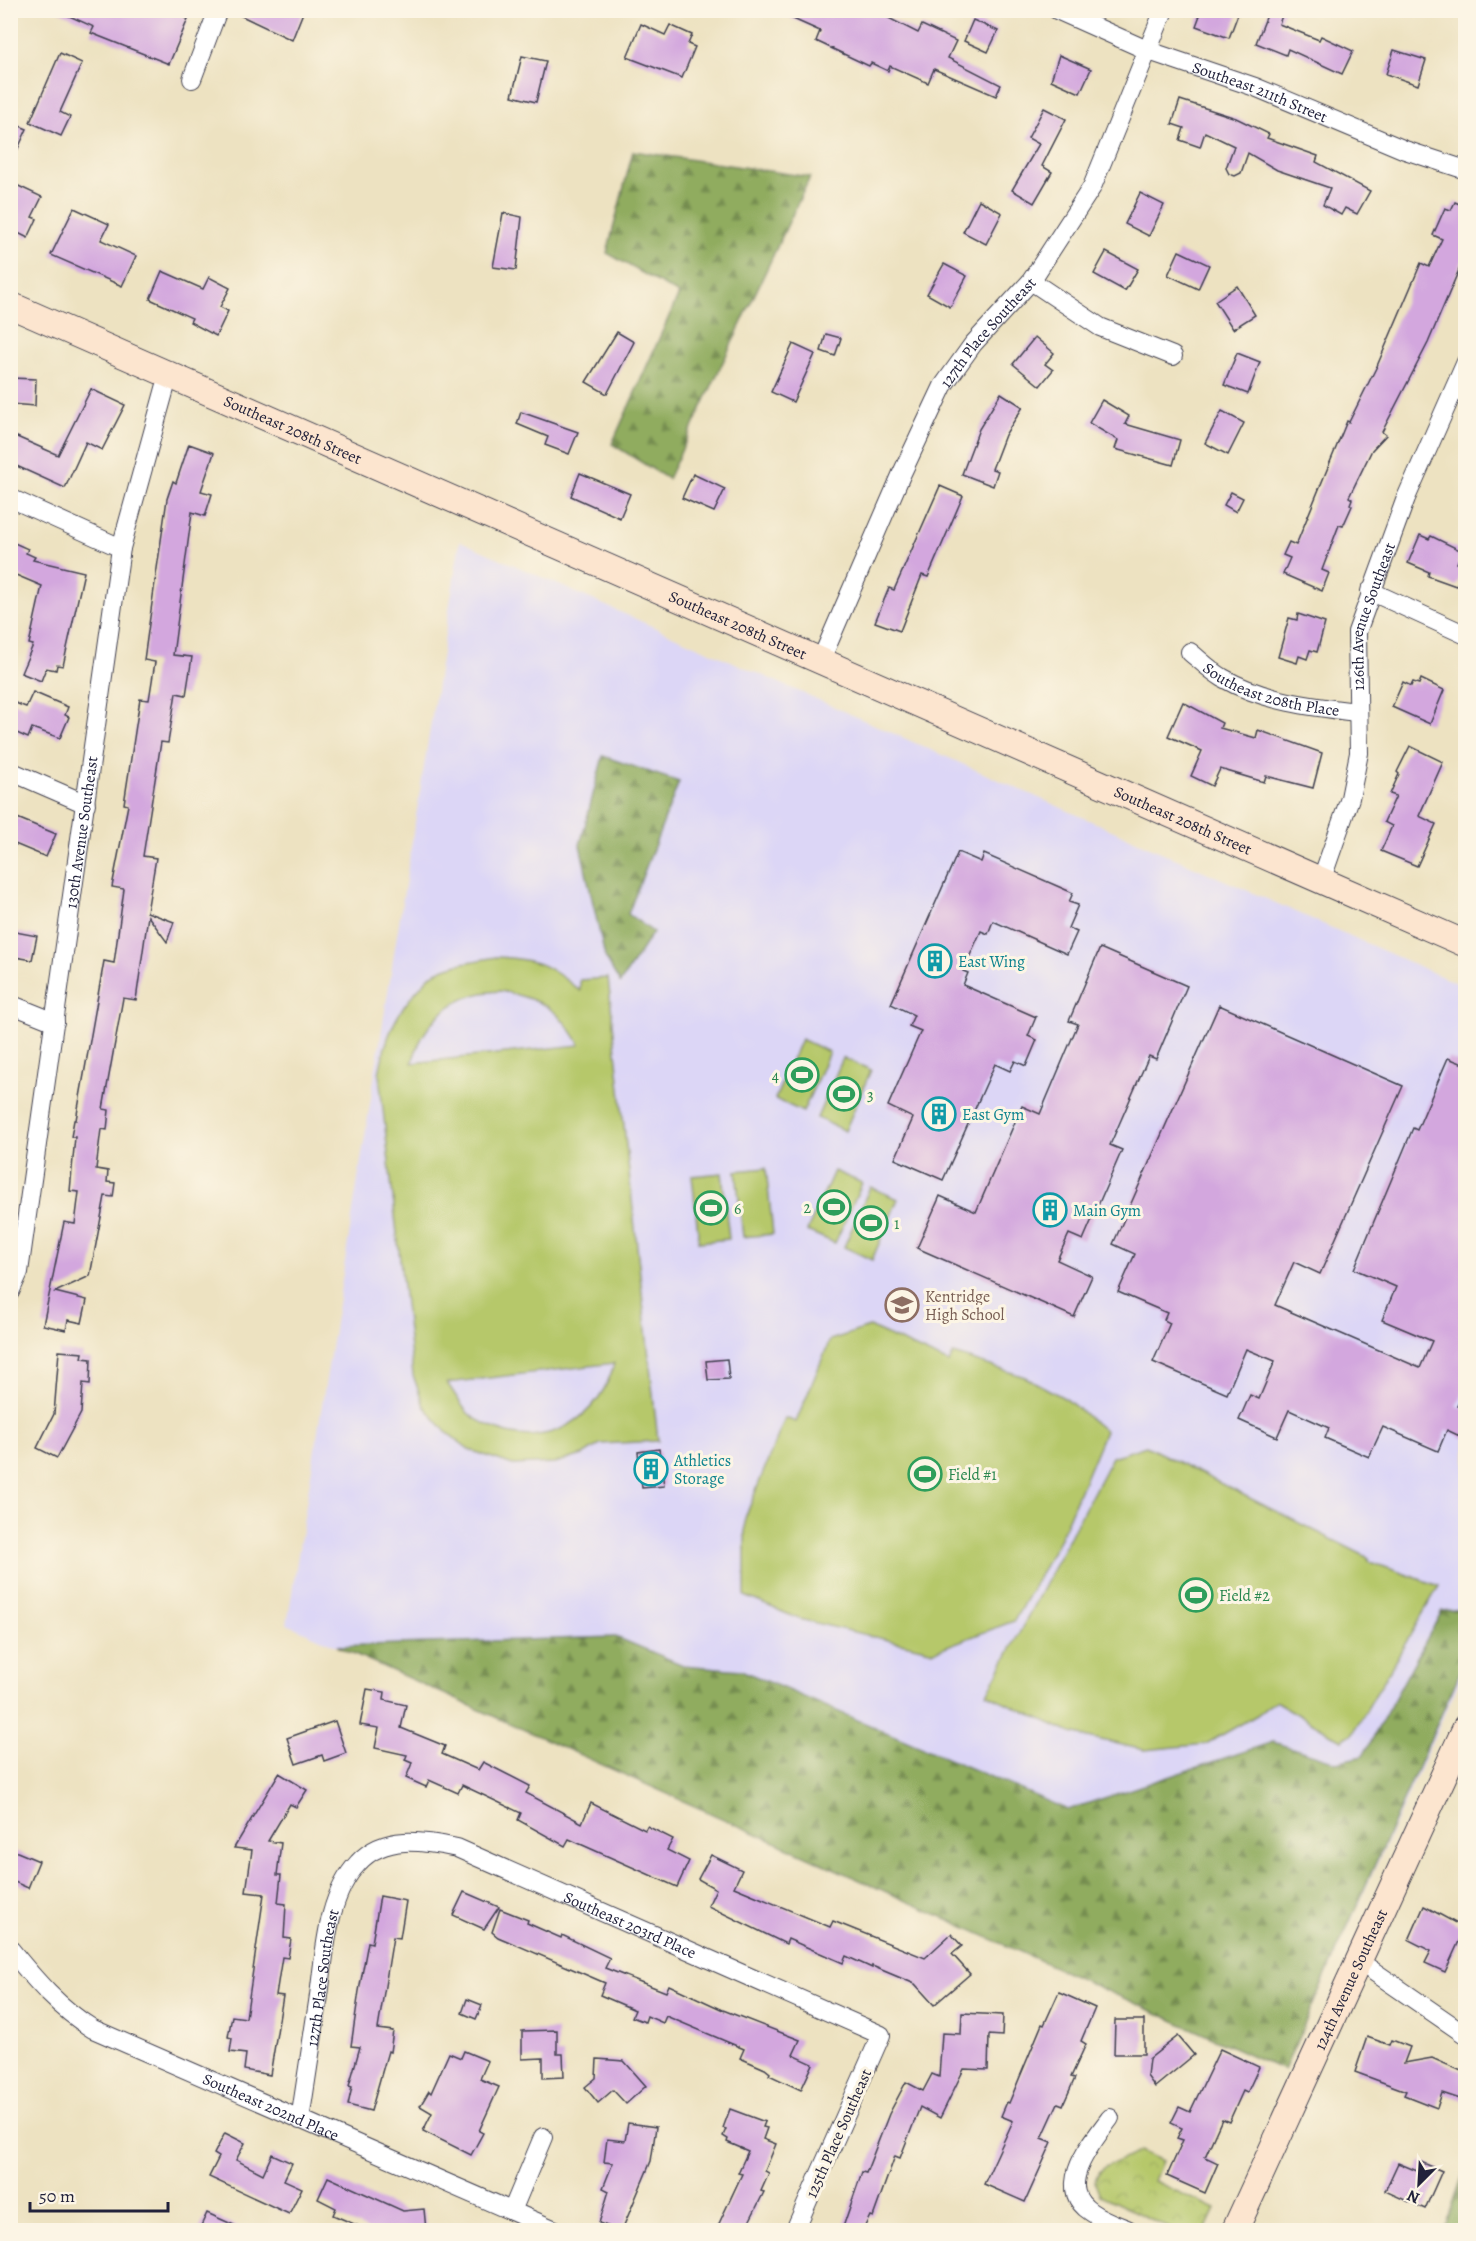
<svg xmlns="http://www.w3.org/2000/svg" width="1476" height="2241" font-family="Alegreya,serif">
	<style>
		.built { fill: #dcd6f6 }
		.forest { fill: url(#forest-firs); stroke: #59674d; stroke-width: 1.5 }
		.park { fill: url(#park-crowns); stroke: #6c7553; stroke-width: 1.5 }
		.garden { fill: #b6c86b; stroke: #6c7553; stroke-width: 1.5; fill-rule: evenodd }
		.building { fill: #d3a7de }
		.lines { fill: none; stroke-linecap: round; stroke-linejoin: round }
		.street-casing { stroke: #403f4f; stroke-width: 20 }
		.secondary-casing { stroke: #403f4f; stroke-width: 28 }
		.street { stroke: #fff; stroke-width: 18 }
		.secondary { stroke: #fce5cf; stroke-width: 26 }
		.labels { text-anchor: middle; stroke-width: 6; stroke-linejoin: round; paint-order: stroke }
		.street-label { font-size: 16px; fill: #22223b; stroke: #fcf5e5 }
		.culture-label { font-size: 16px; fill: #0d838f; stroke: #fcf5e5; text-anchor: start }
		.leisure-label { font-size: 16px; fill: #27864d; stroke: #fcf5e5; text-anchor: start }
		.education-label { font-size: 16px; fill: #785e54; stroke: #fcf5e5; text-anchor: start }
	</style>
	<defs>
		<pattern id="forest-firs" width="22" height="20" patternUnits="userSpaceOnUse" patternTransform="scale(1.5)"><rect width="22" height="20" fill="#90ac5f"/><path d="M5 1l3.5 6h-7zM16 11l3.5 6h-7z" fill="#758c50"/></pattern>
		<pattern id="park-crowns" width="20" height="18" patternUnits="userSpaceOnUse" patternTransform="scale(1.5)"><rect width="20" height="18" fill="#b6c86b"/><path d="M2 6a3 3 0 1 1 6 0M12 15a3 3 0 1 1 6 0" fill="none" stroke="#9cac5e"/></pattern>
	</defs>
	<rect width="100%" height="100%" fill="#fcf5e5"/>
	<filter id="ink" filterUnits="userSpaceOnUse"><feTurbulence type="fractalNoise" baseFrequency=".0167" numOctaves="2"/><feDisplacementMap in="SourceGraphic" scale="12" xChannelSelector="R" yChannelSelector="G"/><feConvolveMatrix kernelMatrix="1 2 1 2 8 2 1 2 1" color-interpolation-filters="sRGB"/></filter>
	<filter id="wash" filterUnits="userSpaceOnUse"><feTurbulence type="fractalNoise" baseFrequency=".008" numOctaves="4" result="noise"/><feDisplacementMap in="SourceGraphic" scale="24" xChannelSelector="R" yChannelSelector="G"/><feGaussianBlur stdDeviation="1.35" result="paint"/><feColorMatrix in="noise" values="0 0 0 0 0 0 0 0 0 0 0 0 0 0 0 0 0 1.4 0 .05"/><feComposite in="paint" operator="in"/></filter>
	<g filter="url(#wash)">
		<rect width="100%" height="100%" fill="#ede2c1"/>
		<polygon class="built" points="460,541 1465,987 1465,1669 1284,2070 287,1624"/>
		<g class="forest">
			<polygon points="633,151 810,177 668,479 612,444 679,294 607,253"/>
			<polygon points="603,756 679,782 628,914 653,932 620,983 605,957 580,845"/>
			<polygon points="1466,1609 1465,1661 1284,2070 337,1646 616,1637 683,1665 741,1670 1068,1810 1273,1742 1336,1762 1363,1756 1442,1611"/>
			<polygon points="1465,2169 1465,2230 1444,2230"/>
		</g>
		<path class="park" d="M1140 2151 1162 2161 1154 2181 1216 2209 1206 2230H1173L1100 2195 1095 2182C1098 2162 1124 2162 1140 2151Z"/>
		<g class="garden">
			<path d="M496 957C537 959 548 964 580 991V980L608 978 658 1441 600 1444 583 1455 555 1463 513 1465 470 1450 445 1431 424 1406 413 1375 379 1074C385 1039 395 1013 420 987 424 983 428 977 433 974 451 963 476 961 496 957ZM500 991C541 999 559 1008 580 1045L412 1063C424 1020 454 993 500 991ZM614 1363C602 1416 548 1451 496 1429 487 1425 475 1420 468 1413 460 1404 454 1392 447 1383Z"/>
			<polygon points="801,1039 829,1052 803,1112 775,1099"/>
			<polygon points="843,1058 871,1070 845,1131 817,1118"/>
			<polygon points="766,1168 773,1234 743,1237 736,1171"/>
			<polygon points="834,1171 862,1183 835,1243 807,1231"/>
			<polygon points="722,1173 729,1239 699,1242 692,1176"/>
			<polygon points="870,1187 898,1199 872,1260 844,1247"/>
			<polygon points="869,1327 949,1363 953,1354 1025,1377 1066,1399 1105,1431 1060,1538 1014,1621 934,1651 799,1619 745,1596 745,1518 785,1418 796,1422 830,1340"/>
			<polygon points="1146,1446 1369,1558 1368,1561 1439,1586 1353,1733 1342,1740 1275,1701 1257,1715 1206,1744 1144,1750 1071,1733 987,1694 1112,1457"/>
		</g>
		<g id="blocks">
			<g class="building">
				<polygon points="56,10 170,10 188,19 169,64 91,33 94,27"/>
				<polygon points="229,10 304,10 292,40"/>
				<polygon points="773,10 873,10 918,33 922,25 956,41 948,58 1001,85 996,96 934,69 928,83 890,66 888,71 871,63 869,66 816,41 820,31"/>
				<polygon points="1202,10 1228,10 1238,14 1229,38 1196,26"/>
				<polygon points="1269,10 1284,10 1279,24 1319,40 1321,36 1353,51 1342,74 1288,49 1286,55 1256,43"/>
				<polygon points="973,20 998,31 988,52 964,41"/>
				<polygon points="641,24 665,35 670,25 692,35 688,44 695,47 682,78 627,57"/>
				<polygon points="1394,50 1426,60 1418,85 1386,74"/>
				<polygon points="60,53 82,63 60,112 70,117 61,136 30,122"/>
				<polygon points="1059,55 1091,69 1080,93 1051,80"/>
				<polygon points="522,56 546,61 536,102 512,96"/>
				<polygon points="1180,100 1236,118 1269,134 1267,138 1318,156 1316,162 1370,191 1357,214 1345,208 1341,215 1323,205 1330,188 1277,170 1248,153 1241,173 1235,176 1229,174 1226,168 1234,146 1205,132 1200,147 1180,140 1184,128 1172,124"/>
				<polygon points="1044,108 1066,119 1042,166 1052,172 1034,203 1012,190 1039,144 1028,138"/>
				<polygon points="10,122 27,129 10,166"/>
				<polygon points="10,182 42,197 32,217 37,219 28,238 10,229"/>
				<polygon points="1140,193 1164,205 1149,236 1125,224"/>
				<polygon points="979,200 1002,213 986,244 963,232"/>
				<polygon points="1455,202 1466,207 1466,253 1428,343 1382,432 1386,435 1372,450 1349,497 1352,499 1350,504 1352,506 1343,526 1339,525 1322,570 1329,573 1322,591 1283,574 1290,558 1283,555 1289,542 1296,545 1347,421 1349,422 1377,366 1421,263 1429,267 1442,239 1433,235 1445,208 1451,210"/>
				<polygon points="74,208 109,224 101,240 136,256 122,286 51,255"/>
				<polygon points="503,213 522,217 516,270 493,267"/>
				<polygon points="1179,251 1209,265 1198,289 1168,275"/>
				<polygon points="1106,252 1138,269 1125,291 1094,274"/>
				<polygon points="944,264 967,276 950,307 927,294"/>
				<polygon points="162,271 203,289 209,277 230,288 220,307 228,311 216,336 190,322 192,318 150,299"/>
				<polygon points="1237,286 1255,315 1233,329 1215,301"/>
				<polygon points="617,332 634,342 607,394 586,382"/>
				<polygon points="826,334 841,338 835,356 821,351"/>
				<polygon points="1035,337 1054,353 1045,364 1053,370 1040,386 1013,364"/>
				<polygon points="793,344 815,354 793,402 771,392"/>
				<polygon points="1237,353 1260,362 1248,394 1224,385"/>
				<polygon points="10,378 36,379 35,406 10,404"/>
				<polygon points="91,389 125,405 102,450 86,442 65,488 10,463 10,434 58,455"/>
				<polygon points="1001,393 1023,407 1005,435 992,469 998,471 993,486 962,474 979,429"/>
				<polygon points="1102,400 1129,416 1125,424 1180,440 1173,465 1115,449 1118,440 1089,423"/>
				<polygon points="1222,411 1244,423 1228,455 1205,443"/>
				<polygon points="521,412 578,432 569,454 545,445 548,437 517,424"/>
				<polygon points="189,444 214,453 201,491 212,494 205,516 192,512 173,655 192,657 186,695 176,693 168,743 161,742 143,856 156,858 147,912 174,922 167,942 148,916 136,1000 123,998 103,1109 109,1110 107,1130 101,1129 96,1169 108,1171 107,1182 115,1183 113,1197 105,1196 90,1276 55,1292 87,1300 82,1323 68,1320 66,1330 43,1325 64,1222 75,1224 79,1192 70,1191 75,1137 71,1137 74,1120 76,1120 104,961 114,963 124,889 112,887 128,805 124,804 140,699 149,700 155,662 144,660 148,631 167,499 173,481 176,483"/>
				<polygon points="580,473 630,494 620,518 571,496"/>
				<polygon points="693,474 725,489 714,512 682,498"/>
				<polygon points="940,486 963,496 928,577 922,575 900,631 875,622 889,588 894,590"/>
				<polygon points="1231,492 1243,498 1236,512 1224,505"/>
				<polygon points="1420,535 1429,539 1431,536 1462,551 1457,563 1465,566 1456,586 1428,576 1429,572 1408,563"/>
				<polygon points="10,541 28,549 26,553 35,557 33,560 84,572 63,666 57,665 56,670 46,668 41,681 21,673 33,645 29,644 42,586 16,575 10,587"/>
				<polygon points="1298,614 1325,623 1317,652 1310,650 1307,659 1299,656 1297,663 1278,657 1289,618 1297,620"/>
				<polygon points="1421,679 1444,690 1430,724 1392,707 1403,682 1411,686 1413,682 1419,684"/>
				<polygon points="33,692 68,707 65,715 69,717 60,738 32,728 28,738 10,730 10,701 26,707"/>
				<polygon points="1183,702 1222,723 1220,728 1256,738 1258,730 1322,753 1313,788 1266,776 1264,782 1220,769 1212,786 1191,776 1202,751 1168,736"/>
				<polygon points="1410,746 1443,762 1419,816 1436,824 1417,866 1381,851 1392,826 1384,822 1396,796 1390,794 1399,774 1397,772"/>
				<polygon points="10,815 56,834 46,857 10,842"/>
				<polygon points="958,852 981,862 984,854 1073,893 1069,902 1078,905 1068,928 1077,932 1067,954 993,921 988,934 981,931 963,971 968,973 963,985 1036,1017 1028,1036 1037,1040 1026,1066 1015,1061 1010,1071 995,1064 943,1180 895,1159 913,1118 888,1106 921,1031 909,1026 914,1015 891,1004"/>
				<polygon points="10,931 37,936 32,960 10,956"/>
				<polygon points="1100,948 1187,986 1156,1059 1149,1056 1110,1145 1122,1150 1083,1240 1069,1234 1057,1260 1092,1276 1074,1317 917,1248 940,1196 976,1212 1022,1106 1040,1114 1078,1024 1069,1021"/>
				<polygon points="1219,1005 1403,1086 1320,1274 1294,1262 1275,1305 1420,1368 1432,1341 1382,1320 1396,1287 1354,1269 1413,1128 1417,1130 1448,1058 1466,1065 1466,1387 1457,1406 1466,1409 1466,1439 1447,1430 1438,1451 1383,1427 1369,1457 1325,1438 1329,1428 1289,1410 1277,1437 1239,1420 1250,1395 1259,1399 1275,1361 1246,1349 1227,1394 1153,1362 1170,1323 1164,1320 1167,1313 1118,1292 1135,1254 1113,1244"/>
				<polygon points="59,1351 83,1353 82,1358 91,1359 90,1384 83,1383 81,1413 57,1458 37,1448 54,1414"/>
				<polygon points="727,1359 729,1379 708,1380 706,1361"/>
				<polygon points="659,1449 664,1486 642,1488 638,1452"/>
				<polygon points="367,1689 385,1692 384,1700 406,1705 401,1728 445,1746 442,1754 478,1770 483,1762 530,1786 526,1793 582,1823 591,1803 645,1830 647,1826 673,1839 667,1850 689,1861 677,1887 569,1839 565,1846 518,1820 521,1813 462,1785 458,1793 429,1780 426,1787 406,1778 412,1763 405,1760 407,1755 375,1748 379,1728 360,1725"/>
				<polygon points="335,1721 346,1753 324,1761 322,1755 296,1764 287,1738"/>
				<polygon points="279,1773 307,1790 296,1807 290,1804 268,1841 281,1843 277,1875 281,1875 278,1903 286,1904 284,1938 291,1939 288,1958 282,1957 276,1995 283,1996 270,2075 244,2070 246,2054 230,2052 232,2038 228,2037 232,2016 246,2018 264,1894 246,1892 252,1850 234,1848"/>
				<polygon points="10,1849 39,1861 28,1888 10,1880"/>
				<polygon points="711,1855 742,1870 734,1887 830,1927 833,1921 925,1958 951,1934 962,1946 952,1954 970,1974 934,2005 915,1984 872,1966 872,1968 846,1956 843,1963 788,1939 786,1944 708,1906 716,1889 698,1879"/>
				<polygon points="464,1892 499,1907 484,1929 453,1915"/>
				<polygon points="380,1896 406,1901 400,1938 393,1937 378,2029 393,2031 390,2052 388,2051 371,2111 348,2105 352,2087 349,2086 360,2047 351,2046 359,1991 368,1942 372,1943"/>
				<polygon points="1424,1906 1465,1928 1445,1972 1425,1963 1431,1951 1409,1940"/>
				<polygon points="500,1909 528,1920 527,1923 561,1938 562,1935 610,1958 605,1968 666,1992 669,1985 723,2010 800,2040 793,2055 813,2064 801,2090 769,2075 770,2073 765,2069 740,2058 744,2049 666,2016 663,2023 647,2016 645,2022 632,2017 635,2010 600,1995 605,1983 498,1937 492,1932"/>
				<polygon points="1059,1992 1095,2008 1081,2041 1086,2044 1071,2077 1075,2078 1063,2105 1058,2103 1042,2138 1052,2142 1025,2202 984,2184 1013,2121 1001,2116 1007,2102 1009,2103 1042,2024 1044,2025"/>
				<polygon points="467,1999 482,2005 476,2019 462,2013"/>
				<polygon points="962,2013 1003,2015 1002,2036 989,2035 988,2070 964,2069 940,2118 920,2107 900,2158 895,2156 873,2217 870,2216 863,2230 842,2230 862,2172 866,2173 889,2114 906,2082 923,2091 932,2074 939,2077 942,2033 961,2034"/>
				<polygon points="1115,2020 1144,2020 1144,2054 1114,2054"/>
				<polygon points="557,2030 557,2054 563,2054 564,2077 543,2078 543,2058 522,2059 522,2031"/>
				<polygon points="1178,2036 1194,2055 1155,2087 1147,2076 1149,2059"/>
				<polygon points="1367,2037 1390,2045 1392,2040 1410,2047 1404,2063 1432,2058 1466,2073 1466,2101 1442,2093 1437,2108 1404,2095 1406,2091 1355,2072"/>
				<polygon points="1220,2049 1259,2067 1247,2093 1243,2091 1229,2122 1222,2119 1205,2157 1218,2163 1205,2193 1167,2176 1183,2140 1177,2138 1182,2128 1171,2123 1179,2107 1190,2112"/>
				<polygon points="464,2051 488,2061 480,2079 499,2087 479,2131 483,2133 471,2155 423,2131 432,2113 420,2106 429,2091 431,2093 449,2053 461,2058"/>
				<polygon points="597,2059 624,2061 646,2086 626,2104 613,2090 598,2103 585,2087 596,2078"/>
				<polygon points="730,2109 765,2122 763,2127 767,2128 763,2139 776,2144 765,2171 769,2173 761,2191 764,2192 745,2230 716,2230 742,2174 738,2173 748,2151 727,2142 728,2139 723,2136 726,2129 723,2128"/>
				<polygon points="628,2123 656,2127 651,2161 622,2230 618,2230 599,2223 609,2191 603,2188 613,2163 604,2162 607,2139 625,2141"/>
				<polygon points="225,2133 245,2143 236,2160 263,2174 272,2154 292,2163 284,2180 302,2188 289,2214 209,2177 219,2157 214,2154"/>
				<polygon points="1421,2162 1442,2171 1425,2209 1385,2191 1398,2163 1417,2171"/>
				<polygon points="328,2177 403,2211 424,2209 426,2230 368,2230 333,2215 336,2208 318,2199"/>
				<polygon points="207,2213 245,2230 199,2230"/>
			</g>
		</g>
	</g>
	<g filter="url(#ink)">
		<use href="#blocks" fill-opacity="0" stroke="#403f4f" stroke-width="1.5"/>
		<g class="lines">
			<defs>
				<g id="street">
					<path id="s1" d="M1057 10 1149 51 1255 87 1405 150 1466 170"/>
					<polyline points="192,79 218,10"/>
					<polyline points="1031,281 1100,327 1173,356"/>
					<polyline points="10,498 121,548"/>
					<polyline points="1370,591 1466,635"/>
					<path id="s2" d="M1190 652C1201 661 1211 671 1223 678 1263 701 1312 707 1357 712"/>
					<path id="s3" d="M821 660 902 473 943 386 973 344 1031 281 1092 187 1164 10"/>
					<polyline points="10,771 86,804"/>
					<path id="s4" d="M1321 881 1350 798 1359 753 1357 632 1406 498 1466 362"/>
					<polyline points="10,1004 55,1022"/>
					<path id="s5" d="M10 1292 19 1272 121 548 169 374"/>
					<path id="s6" d="M10 1949C35 1980 59 2008 93 2029L555 2230"/>
					<polyline points="1357,1960 1466,2035"/>
					<path d="M1110 2118C1092 2143 1053 2187 1091 2212 1102 2220 1117 2225 1129 2230"/>
					<path id="s7" d="M300 2120C306 2081 312 2042 318 2002 325 1958 325 1898 358 1863 384 1834 423 1841 457 1848L881 2035 795 2230"/>
					<polyline points="512,2211 543,2137"/>
				</g>
				<g id="secondary">
					<path id="s8" d="M10 305 1466 944"/>
					<path id="s9" d="M1235 2230 1466 1727"/>
				</g>
			</defs>
			<use href="#street" class="street-casing"/>
			<use href="#secondary" class="secondary-casing"/>
			<use href="#street" class="street"/>
			<use href="#secondary" class="secondary"/>
		</g>
	</g>
	<defs>
		<symbol id="building-ring" viewBox="-11 -11 22 22"><circle r="9.5" fill="#fcf5e5" stroke="#0f9aa8" stroke-width="1.5"/><path d="M-4-6H4V6H1V3H-1V6H-4ZM-2.5-4.3h1.7v1.8h-1.7ZM.8-4.3h1.7v1.8H.8ZM-2.5-1h1.7V.8h-1.7ZM.8-1h1.7V.8H.8Z" fill="#0f9aa8"/></symbol>
		<symbol id="stadium-ring" viewBox="-11 -11 22 22"><circle r="9.5" fill="#fcf5e5" stroke="#2e9e5b" stroke-width="1.5"/><path d="M0-5a6.5 5 0 1 0 0 10a6.5 5 0 1 0 0-10ZM-3.5-1.8h7v3.6h-7Z" fill="#2e9e5b"/></symbol>
		<symbol id="school-ring" viewBox="-11 -11 22 22"><circle r="9.5" fill="#fcf5e5" stroke="#8d6e63" stroke-width="1.5"/><path d="M0-5L7-2L0 1L-7-2ZM-4 1L0 2.5L4 1V4Q0 6-4 4Z" fill="#8d6e63"/></symbol>
	</defs>
	<g fill-rule="evenodd">
		<use href="#building-ring" x="916" y="942" width="38" height="38"/>
		<use href="#stadium-ring" x="783" y="1056" width="38" height="38"/>
		<use href="#stadium-ring" x="825" y="1075" width="38" height="38"/>
		<use href="#building-ring" x="920" y="1095" width="38" height="38"/>
		<use href="#stadium-ring" x="815" y="1188" width="38" height="38"/>
		<use href="#stadium-ring" x="692" y="1189" width="38" height="38"/>
		<use href="#building-ring" x="1031" y="1191" width="38" height="38"/>
		<use href="#stadium-ring" x="852" y="1204" width="38" height="38"/>
		<use href="#school-ring" x="883" y="1286" width="38" height="38"/>
		<use href="#building-ring" x="632" y="1450" width="38" height="38"/>
		<use href="#stadium-ring" x="906" y="1455" width="38" height="38"/>
		<use href="#stadium-ring" x="1177" y="1576" width="38" height="38"/>
	</g>
	<g class="labels">
		<g class="street-label">
			<text dy="6" stroke="none"><textPath href="#s1" startOffset="219">Southeast 211th Street</textPath></text>
			<text dy="6" stroke="none"><textPath href="#s3" startOffset="370">127th Place Southeast</textPath></text>
			<text dy="6" stroke="none"><textPath href="#s8" startOffset="309">Southeast 208th Street</textPath></text>
			<text dy="6" stroke="none"><textPath href="#s4" startOffset="273">126th Avenue Southeast</textPath></text>
			<text dy="6" stroke="none"><textPath href="#s8" startOffset="795">Southeast 208th Street</textPath></text>
			<text dy="6" stroke="none"><textPath href="#s2" startOffset="92">Southeast 208th Place</textPath></text>
			<text dy="6" stroke="none"><textPath href="#s8" startOffset="1281">Southeast 208th Street</textPath></text>
			<text dy="6" stroke="none"><textPath href="#s5" startOffset="466">130th Avenue Southeast</textPath></text>
			<text dy="6" stroke="none"><textPath href="#s7" startOffset="561">Southeast 203rd Place</textPath></text>
			<text dy="6" stroke="none"><textPath href="#s7" startOffset="144">127th Place Southeast</textPath></text>
			<text dy="6" stroke="none"><textPath href="#s9" startOffset="276">124th Avenue Southeast</textPath></text>
			<text dy="6" stroke="none"><textPath href="#s6" startOffset="310">Southeast 202nd Place</textPath></text>
			<text transform="translate(838 2133) rotate(-66)" y="6">125th Place Southeast</text>
		</g>
		<g class="culture-label">
			<text x="958" y="967">East Wing</text>
			<text x="962" y="1120">East Gym</text>
			<text x="1073" y="1216">Main Gym</text>
			<text x="674" y="1466">Athletics<tspan x="674" dy="18">Storage</tspan></text>
		</g>
		<g class="leisure-label">
			<text x="779" y="1081" text-anchor="end">4</text>
			<text x="867" y="1100">3</text>
			<text x="811" y="1213" text-anchor="end">2</text>
			<text x="734" y="1214">6</text>
			<text x="894" y="1229">1</text>
			<text x="948" y="1480">Field #1</text>
			<text x="1219" y="1601">Field #2</text>
		</g>
		<g class="education-label">
			<text x="925" y="1302">Kentridge<tspan x="925" dy="18">High School</tspan></text>
		</g>
	</g>
	<rect width="1476" height="2241" fill="none" stroke="#fcf5e5" stroke-width="36"/>
	<g transform="translate(1419 2184) rotate(204)" stroke="#fcf5e5" stroke-width="4.5" paint-order="stroke">
	<path d="M0-4.5L10 22L0 15L-10 22Z" fill="#22223b"/>
	<text y="-9" font-size="16" font-weight="bold" text-anchor="middle" fill="#22223b">N</text>
	</g>
	<path d="M30 2202v9h138v-9" fill="none" stroke="#22223b" stroke-width="3"/>
	<text x="39" y="2202" font-size="18" fill="#22223b" stroke="#fcf5e5" stroke-width="4.5" paint-order="stroke">50 m</text>
</svg>
